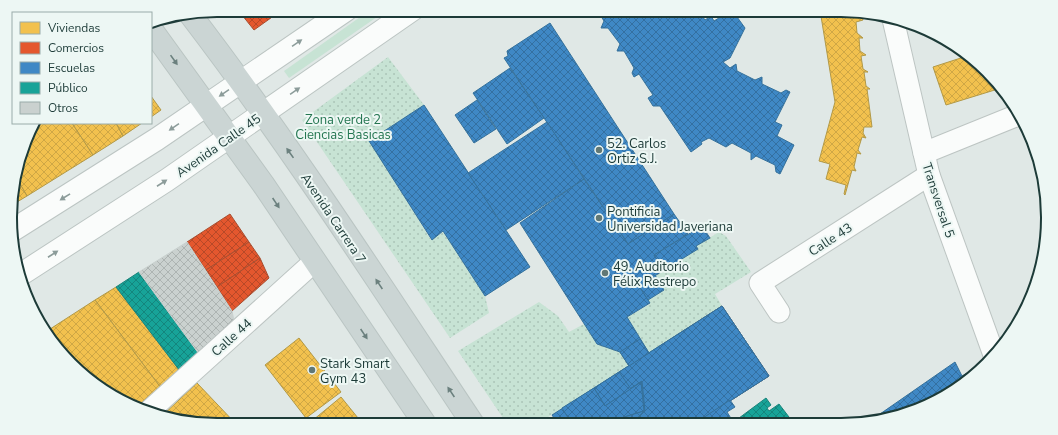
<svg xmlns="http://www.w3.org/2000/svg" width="1058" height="435" font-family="'Nunito Sans',sans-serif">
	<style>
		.green { fill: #c7e3d4 }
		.park { fill: url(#park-dots) }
		.homes { fill: url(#homes-cross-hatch); stroke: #b29947 }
		.shops { fill: url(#shops-cross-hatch); stroke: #a84f31 }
		.schools { fill: url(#schools-cross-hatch); stroke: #35719b }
		.public { fill: url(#public-cross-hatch); stroke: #19847b }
		.building { fill: url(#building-cross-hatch); stroke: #c9d1cf }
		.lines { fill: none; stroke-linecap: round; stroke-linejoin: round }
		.street-casing { stroke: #bdc5c3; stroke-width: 23 }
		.secondary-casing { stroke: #bcc5c3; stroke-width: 24 }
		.primary-casing { stroke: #bac5c3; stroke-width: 24 }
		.street { stroke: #fafcfb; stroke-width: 21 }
		.secondary { stroke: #fafcfb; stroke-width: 22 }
		.primary { stroke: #cbd5d4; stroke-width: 22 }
		.oneway { fill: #8c9c9a }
		.oneway2 { fill: #6b807e }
		.poi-dot { fill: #617875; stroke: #edf7f4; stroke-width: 1.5 }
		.labels { text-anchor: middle; stroke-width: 4; stroke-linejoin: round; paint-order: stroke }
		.park-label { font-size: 13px; fill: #247651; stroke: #edf7f4 }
		.poi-label { font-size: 13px; fill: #1d3b38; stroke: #edf7f4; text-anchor: start }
		.street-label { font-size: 13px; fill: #1d3b38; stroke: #edf7f4 }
		.rim { fill: none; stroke: #1d3b38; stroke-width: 2 }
	</style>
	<defs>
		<pattern id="park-dots" width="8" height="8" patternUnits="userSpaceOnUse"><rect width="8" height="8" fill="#c7e3d4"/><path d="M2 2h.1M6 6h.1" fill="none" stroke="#aac4b7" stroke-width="1.8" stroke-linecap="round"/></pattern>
		<pattern id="homes-cross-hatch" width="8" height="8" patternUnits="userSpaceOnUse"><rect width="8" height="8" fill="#f2c14e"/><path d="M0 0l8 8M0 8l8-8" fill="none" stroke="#cfa745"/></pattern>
		<pattern id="shops-cross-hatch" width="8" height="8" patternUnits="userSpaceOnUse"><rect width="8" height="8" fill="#e4572e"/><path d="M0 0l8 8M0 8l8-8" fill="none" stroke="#b84928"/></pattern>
		<pattern id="schools-cross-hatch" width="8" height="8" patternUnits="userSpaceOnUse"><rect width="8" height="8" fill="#3f88c5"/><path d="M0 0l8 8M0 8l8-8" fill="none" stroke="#3470a1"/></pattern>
		<pattern id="public-cross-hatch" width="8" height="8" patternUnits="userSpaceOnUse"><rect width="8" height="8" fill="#17a398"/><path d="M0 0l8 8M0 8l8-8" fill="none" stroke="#14867d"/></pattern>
		<pattern id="building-cross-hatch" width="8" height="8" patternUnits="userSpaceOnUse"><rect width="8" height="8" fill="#cad1cf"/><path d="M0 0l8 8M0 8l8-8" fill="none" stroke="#adb4b2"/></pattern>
	</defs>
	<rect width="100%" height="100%" fill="#e0e8e6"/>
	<polygon class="green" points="370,10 387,10 289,78 284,71"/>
	<g class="park">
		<polygon points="388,57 424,105 370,141 431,240 443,232 485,296 489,313 450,338 302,120"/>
		<polygon points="719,232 726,236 751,272 715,294 722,306 649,353 627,317 650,304 648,300 655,275 698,249 696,246"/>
		<polygon points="539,302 558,316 569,332 584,324 597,344 620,352 629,366 537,424 507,424 458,351"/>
	</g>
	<g class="homes">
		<polygon points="820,10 840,10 862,14 863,20 856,22 857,33 863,38 859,38 860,51 866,55 861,56 863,69 868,72 864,72 866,86 870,89 867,89 872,127 864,127 863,133 866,138 862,137 858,150 861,154 857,153 854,167 856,171 852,170 845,195 844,194 846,185 826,179 830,164 819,161 835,102"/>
		<polygon points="967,56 977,61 998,89 946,105 933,67"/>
		<polygon points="151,96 161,110 151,117"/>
		<polygon points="35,123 72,123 93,155 27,196 16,177"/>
		<polygon points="72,123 116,123 123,136 93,155"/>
		<polygon points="116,123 142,123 123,136"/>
		<polygon points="16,177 27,196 12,205 12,190"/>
		<polygon points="116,287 180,371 161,388 95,300"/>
		<polygon points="95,300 161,388 139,408 91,382 47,331"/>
		<polygon points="299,338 341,392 306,418 265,365"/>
		<polygon points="197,383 237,425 218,425 162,416"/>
		<polygon points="341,397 358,418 351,425 307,425"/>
		<polygon points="358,418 363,425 351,425"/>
	</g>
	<g class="shops">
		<polygon points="238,10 282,10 254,30"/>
		<polygon points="230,214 249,242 206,270 187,242"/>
		<polygon points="249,242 260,258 217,287 206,270"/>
		<polygon points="260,258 269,278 232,311 217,287"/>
		<polygon points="722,306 769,376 722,406 660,346"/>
	</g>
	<g class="schools">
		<polygon points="597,10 698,10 705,20 711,16 714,21 732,10 745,28 730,58 723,62 730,68 736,64 737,71 755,80 762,77 762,84 781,93 786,90 790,92 775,122 782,125 777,136 794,145 780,174 776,172 775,165 756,156 751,160 751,153 732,143 726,147 709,138 701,142 702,144 691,152 660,106 653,106 648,98 653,95 639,74 634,77 632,73 634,68 624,51 617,51 620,44 608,28 601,28 604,21"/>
		<polygon points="550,23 674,214 628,244 504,58 508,56 507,51"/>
		<polygon points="510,68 544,118 507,144 473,93"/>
		<polygon points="477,100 496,129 474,143 455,115"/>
		<polygon points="424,105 530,267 485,296 443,231 432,240 369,141"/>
		<polygon points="547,122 584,179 506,230 468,173"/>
		<polygon points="584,179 628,244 674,214 688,234 654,255 664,270 639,286 650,303 627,317 649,353 629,366 620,352 597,344 520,223"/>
		<polygon points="702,226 710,238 696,246 698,249 664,270 654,255"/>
		<polygon points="655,275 664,290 648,300 639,286"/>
		<polygon points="722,306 769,376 700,420 703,424 632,424 644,411 619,372"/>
		<polygon points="722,306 769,376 694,424 558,424 552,415"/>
		<polygon points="640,339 649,353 629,366 620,352"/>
		<polygon points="955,362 962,376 971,371 973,377 932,404 882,419 880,414"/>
		<polygon points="619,372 631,389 605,406 594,388"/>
		<polygon points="642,381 645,411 632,424 644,411 641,382 630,389"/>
		<polygon points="641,382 644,411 601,424 572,424 562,408 594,388 605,406"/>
		<polygon points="730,400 735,407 727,412 732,420 726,424 703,424 700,420"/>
		<polygon points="644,411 632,424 601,424"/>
	</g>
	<g class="public">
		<polygon points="139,272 199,354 180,371 116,287"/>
		<polygon points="766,398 771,405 767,408 769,411 779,404 789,417 781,423 731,424"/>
	</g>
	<polygon class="building" points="187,242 232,311 234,321 199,354 139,272"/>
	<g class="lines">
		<defs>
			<g id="street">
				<polyline points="893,19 929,175 994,355"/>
				<polyline points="924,153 1018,115"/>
				<polyline points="779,312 760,283 929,175"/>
				<polyline points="148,412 315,261"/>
			</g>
			<g id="secondary">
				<polyline points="13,230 157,139 346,10"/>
				<polyline points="20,275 167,180 412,10"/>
			</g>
			<g id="primary">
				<path d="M190 14C291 146 381 286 473 424"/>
				<polyline points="151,29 263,184 425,424"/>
			</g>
		</defs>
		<use href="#street" class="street-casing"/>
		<use href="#secondary" class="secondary-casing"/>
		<use href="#primary" class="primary-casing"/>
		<use href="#street" class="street"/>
		<use href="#secondary" class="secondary"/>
		<use href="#primary" class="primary"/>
	</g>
	<defs><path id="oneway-solid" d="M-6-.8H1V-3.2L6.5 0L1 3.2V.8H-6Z"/></defs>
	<g class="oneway">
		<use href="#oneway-solid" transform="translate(297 43) rotate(-34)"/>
		<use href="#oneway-solid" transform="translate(295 91) rotate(-35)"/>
		<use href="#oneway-solid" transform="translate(224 93) rotate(146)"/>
		<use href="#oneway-solid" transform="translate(174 127) rotate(146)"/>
		<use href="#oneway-solid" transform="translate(162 183) rotate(-33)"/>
		<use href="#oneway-solid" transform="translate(65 197) rotate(148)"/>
		<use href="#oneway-solid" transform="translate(53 254) rotate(-33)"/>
	</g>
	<g class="oneway2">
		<use href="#oneway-solid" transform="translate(174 60) rotate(55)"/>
		<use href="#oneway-solid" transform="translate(290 153) rotate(-125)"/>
		<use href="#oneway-solid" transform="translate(276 203) rotate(56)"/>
		<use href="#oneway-solid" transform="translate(379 284) rotate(-124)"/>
		<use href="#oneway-solid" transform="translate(364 334) rotate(56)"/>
		<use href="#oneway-solid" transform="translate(451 392) rotate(-124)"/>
	</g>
	<g class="poi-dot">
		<circle cx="599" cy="150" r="4"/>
		<circle cx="599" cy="218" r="4"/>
		<circle cx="605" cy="273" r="4"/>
		<circle cx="312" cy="370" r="4"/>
	</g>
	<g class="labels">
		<g class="park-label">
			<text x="343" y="124">Zona verde 2<tspan x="343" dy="15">Ciencias Basicas</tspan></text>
		</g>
		<g class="poi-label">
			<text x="607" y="148">52. Carlos<tspan x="607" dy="15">Ortiz S.J.</tspan></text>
			<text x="607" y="216">Pontificia<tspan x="607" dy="15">Universidad Javeriana</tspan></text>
			<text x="613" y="271">49. Auditorio<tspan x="613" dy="15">Félix Restrepo</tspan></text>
			<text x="320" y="368">Stark Smart<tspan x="320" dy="15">Gym 43</tspan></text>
		</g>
		<g class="street-label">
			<text transform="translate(218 145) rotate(-35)" y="5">Avenida Calle 45</text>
			<text transform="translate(939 200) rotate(72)" y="5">Transversal 5</text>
			<text transform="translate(334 218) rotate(56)" y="5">Avenida Carrera 7</text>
			<text transform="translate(830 239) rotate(-33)" y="5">Calle 43</text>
			<text transform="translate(231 337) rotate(-42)" y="5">Calle 44</text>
		</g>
	</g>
	<path d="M0 0H1058V435H0ZM217 17H841A200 200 0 0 1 1041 217V218A200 200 0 0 1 841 418H217A200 200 0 0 1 17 218V217A200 200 0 0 1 217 17Z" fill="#edf7f4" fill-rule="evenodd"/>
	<path class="rim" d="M217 17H841A200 200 0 0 1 1041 217V218A200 200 0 0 1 841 418H217A200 200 0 0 1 17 218V217A200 200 0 0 1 217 17Z"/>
	<rect x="12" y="12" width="140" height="112" fill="#edf7f4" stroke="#9aaca9"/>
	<rect x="20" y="22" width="20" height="12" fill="#f2c14e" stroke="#9aaca9"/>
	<text x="48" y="32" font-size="12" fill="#1d3b38">Viviendas</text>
	<rect x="20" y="42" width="20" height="12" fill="#e4572e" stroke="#9aaca9"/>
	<text x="48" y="52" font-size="12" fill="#1d3b38">Comercios</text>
	<rect x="20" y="62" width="20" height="12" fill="#3f88c5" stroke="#9aaca9"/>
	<text x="48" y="72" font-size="12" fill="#1d3b38">Escuelas</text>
	<rect x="20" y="82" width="20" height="12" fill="#17a398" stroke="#9aaca9"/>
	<text x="48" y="92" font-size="12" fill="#1d3b38">Público</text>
	<rect x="20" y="102" width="20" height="12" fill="#cad1cf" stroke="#9aaca9"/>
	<text x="48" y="112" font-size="12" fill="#1d3b38">Otros</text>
</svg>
